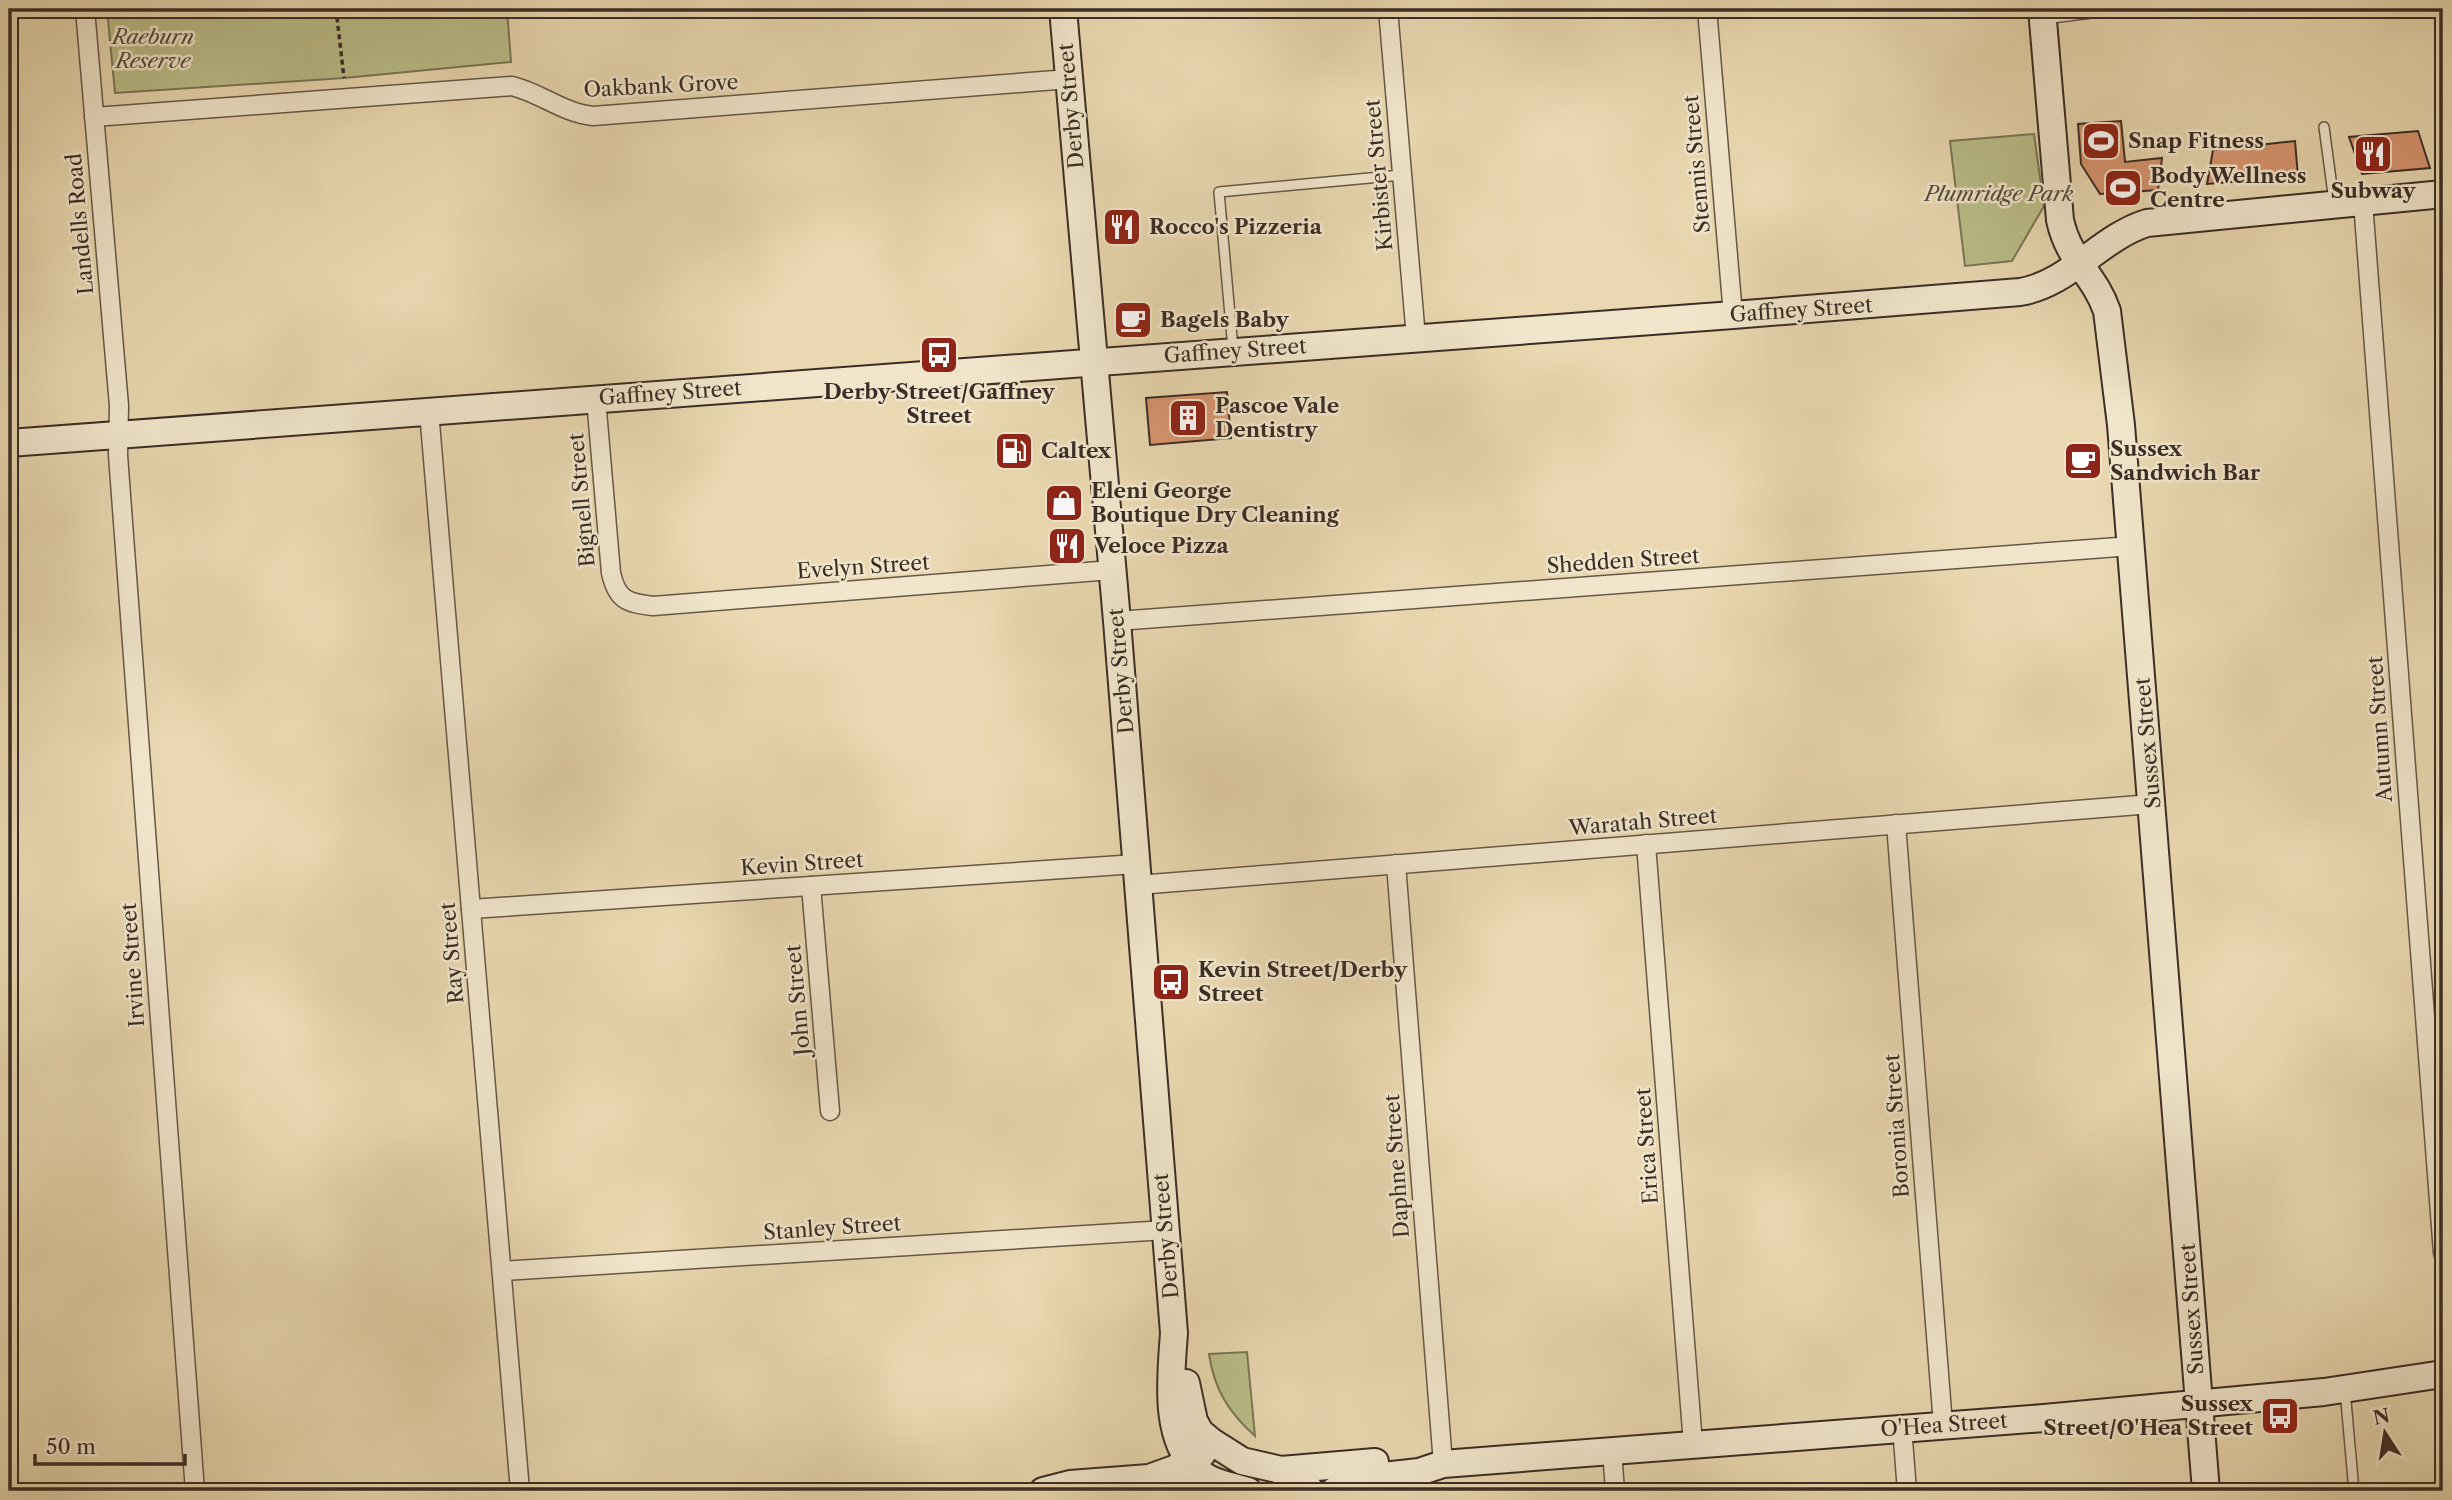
<svg xmlns="http://www.w3.org/2000/svg" width="2452" height="1500" font-family="'Libre Caslon Text',serif">
	<style>
		.green { fill: #babe89; stroke: #7a7657; stroke-width: 2 }
		.building { fill: #d79570; stroke: #3b2d25; stroke-width: 2 }
		.lines { fill: none; stroke-linecap: round; stroke-linejoin: round }
		.lane-casing { stroke: #665848; stroke-width: 12 }
		.street-casing { stroke: #665848; stroke-width: 21 }
		.secondary-casing { stroke: #3b2d25; stroke-width: 30 }
		.path { stroke: #3b2d25; stroke-width: 3.5; stroke-dasharray: 5 3.5; stroke-linecap: butt }
		.lane { stroke: #f1e6cc; stroke-width: 9 }
		.street { stroke: #f1e6cc; stroke-width: 18 }
		.secondary { stroke: #f1e6cc; stroke-width: 26 }
		.labels { text-anchor: middle; stroke-width: 5; stroke-linejoin: round; paint-order: stroke }
		.park-label { font-size: 21px; font-style: italic; fill: #544a39; stroke: #f1e6cc }
		.street-label { font-size: 21px; fill: #3b2d25; stroke: #f1e6cc }
		.poi-label { font-size: 21px; font-weight: bold; fill: #3b2d25; stroke: #f1e6cc; text-anchor: start }
	</style>
	<rect width="100%" height="100%" fill="#e9d8b1"/>
	<filter id="stains"><feTurbulence type="fractalNoise" baseFrequency=".00286" numOctaves="4"/><feColorMatrix values="0 0 0 0 .2 0 0 0 0 .09 0 0 0 0 .02 0 0 0 .5 -.17"/></filter>
	<radialGradient id="worn" r=".72"><stop offset=".6" stop-color="#630" stop-opacity="0"/><stop offset="1" stop-color="#630" stop-opacity=".3"/></radialGradient>
	<g class="green">
		<polygon points="107,9 507,9 511,62 344,78 115,93"/>
		<polygon points="2034,134 2044,206 2012,261 1965,266 1950,141"/>
		<path d="M1247 1352 1255 1436C1229 1413 1214 1389 1209 1354Z"/>
	</g>
	<g class="building">
		<polygon points="2121,121 2125,162 2162,158 2158,190 2100,194 2081,164 2078,124"/>
		<polygon points="2418,131 2430,168 2362,174 2349,137"/>
		<polygon points="2295,141 2298,177 2207,184 2213,150"/>
		<polygon points="1227,392 1231,438 1150,445 1146,398"/>
	</g>
	<g class="lines">
		<defs>
			<g id="lane">
				<polyline points="2044,19 2123,9"/>
				<polyline points="2324,127 2334,202"/>
				<polyline points="1233,349 1219,192 1402,175"/>
				<polyline points="2345,1390 2354,1491"/>
			</g>
			<g id="street">
				<polyline points="85,9 119,406 118,455 195,1491"/>
				<polyline points="1388,9 1416,338"/>
				<polyline points="1707,9 1733,315"/>
				<path d="M94 117 512 86C541 93 563 113 593 116L1069 79"/>
				<polyline points="2363,202 2443,1253"/>
				<path d="M596 399 611 573C617 600 627 603 653 606L1112 570"/>
				<polyline points="429,411 520,1491"/>
				<polyline points="1117,621 2132,546"/>
				<polyline points="1896,824 1943,1425"/>
				<polyline points="1646,844 1693,1444"/>
				<polyline points="1396,864 1443,1464"/>
				<polyline points="1138,885 2152,804"/>
				<polyline points="811,886 830,1111"/>
				<polyline points="471,909 1136,864"/>
				<polyline points="502,1271 1166,1230"/>
				<polyline points="1902,1427 1907,1491"/>
				<polyline points="1612,1451 1615,1491"/>
			</g>
			<g id="secondary">
				<path d="M1063 9 1117 621 1174 1333C1171 1376 1163 1437 1197 1470 1210 1483 1231 1486 1248 1491"/>
				<path d="M2042 9 2060 220C2069 261 2094 274 2107 311L2121 425 2206 1491"/>
				<path d="M9 443 1733 315 2020 292C2069 284 2101 237 2147 223L2443 194"/>
				<polyline points="1186,1383 1194,1421 1200,1432 1212,1442 1242,1461 1281,1470 1296,1476 1311,1491"/>
				<polyline points="1281,1470 1375,1462"/>
				<polyline points="1043,1491 1070,1484 1149,1478 1174,1469 1202,1454"/>
				<polyline points="1175,1491 1229,1488"/>
				<polyline points="1334,1491 1357,1479 1419,1472 1443,1464 2044,1418 2324,1392 2443,1374"/>
			</g>
		</defs>
		<use href="#lane" class="lane-casing"/>
		<use href="#street" class="street-casing"/>
		<use href="#secondary" class="secondary-casing"/>
		<polyline class="path" points="336,9 344,78"/>
		<use href="#lane" class="lane"/>
		<use href="#street" class="street"/>
		<use href="#secondary" class="secondary"/>
	</g>
	<defs>
		<symbol id="stadium-square" viewBox="-11 -11 22 22"><rect x="-9" y="-9" width="18" height="18" rx="4" fill="#8f2418" stroke="#f1e6cc"/><path d="M0-5a6.5 5 0 1 0 0 10a6.5 5 0 1 0 0-10ZM-3.5-1.8h7v3.6h-7Z" fill="#fff"/></symbol>
		<symbol id="restaurant-square" viewBox="-11 -11 22 22"><rect x="-9" y="-9" width="18" height="18" rx="4" fill="#8f2418" stroke="#f1e6cc"/><path d="M-5-6h1v4h1v-4h1v4h1v-4h1v5L-1.5 .5V6h-2V.5L-5-1ZM5-6V6H3V1.5H1.5Q1.5-4 5-6Z" fill="#fff"/></symbol>
		<symbol id="cafe-square" viewBox="-11 -11 22 22"><rect x="-9" y="-9" width="18" height="18" rx="4" fill="#8f2418" stroke="#f1e6cc"/><path d="M-5.5-4.5H6V0H3Q3 3.5 0 3.5H-2.5Q-5.5 3.5-5.5 0ZM3-3.2v2h1.7v-2ZM-6 4.5H4V6H-6Z" fill="#fff"/></symbol>
		<symbol id="bus-square" viewBox="-11 -11 22 22"><rect x="-9" y="-9" width="18" height="18" rx="4" fill="#8f2418" stroke="#f1e6cc"/><path d="M-5-6H5V4H4V6H2V4H-2V6H-4V4H-5ZM-3.5-4V0h7V-4ZM-3.5 1.2v1.5H-2V1.2ZM2 1.2v1.5H3.5V1.2Z" fill="#fff"/></symbol>
		<symbol id="building-square" viewBox="-11 -11 22 22"><rect x="-9" y="-9" width="18" height="18" rx="4" fill="#8f2418" stroke="#f1e6cc"/><path d="M-4-6H4V6H1V3H-1V6H-4ZM-2.5-4.3h1.7v1.8h-1.7ZM.8-4.3h1.7v1.8H.8ZM-2.5-1h1.7V.8h-1.7ZM.8-1h1.7V.8H.8Z" fill="#fff"/></symbol>
		<symbol id="fuel-square" viewBox="-11 -11 22 22"><rect x="-9" y="-9" width="18" height="18" rx="4" fill="#8f2418" stroke="#f1e6cc"/><path d="M-5.5-6h7V0h2V4h1.3V-2.5L3-4.5l.8-.8L6-3V5H2.5V1h-1V6h-7ZM-4.2-4.7v3.2H.2V-4.7Z" fill="#fff"/></symbol>
		<symbol id="shop-square" viewBox="-11 -11 22 22"><rect x="-9" y="-9" width="18" height="18" rx="4" fill="#8f2418" stroke="#f1e6cc"/><path d="M-5-2.5h2.3a2.7 3.5 0 0 1 5.4 0H5L5.5 6h-11ZM-1.5-2.5h3a1.5 2.3 0 0 0-3 0Z" fill="#fff"/></symbol>
	</defs>
	<g fill-rule="evenodd">
		<use href="#stadium-square" x="2079" y="119" width="44" height="44"/>
		<use href="#restaurant-square" x="2351" y="132" width="44" height="44"/>
		<use href="#stadium-square" x="2101" y="166" width="44" height="44"/>
		<use href="#restaurant-square" x="1100" y="205" width="44" height="44"/>
		<use href="#cafe-square" x="1111" y="298" width="44" height="44"/>
		<use href="#bus-square" x="917" y="333" width="44" height="44"/>
		<use href="#building-square" x="1166" y="396" width="44" height="44"/>
		<use href="#fuel-square" x="992" y="429" width="44" height="44"/>
		<use href="#cafe-square" x="2061" y="439" width="44" height="44"/>
		<use href="#shop-square" x="1042" y="481" width="44" height="44"/>
		<use href="#restaurant-square" x="1045" y="524" width="44" height="44"/>
		<use href="#bus-square" x="1149" y="960" width="44" height="44"/>
		<use href="#bus-square" x="2258" y="1394" width="44" height="44"/>
	</g>
	<g class="labels">
		<g class="park-label">
			<text x="153" y="44">Raeburn<tspan x="153" dy="24">Reserve</tspan></text>
			<text x="1999" y="201">Plumridge Park</text>
		</g>
		<g class="street-label">
			<text transform="translate(661 86) rotate(-3)" y="7">Oakbank Grove</text>
			<text transform="translate(1071 106) rotate(-95)" y="7">Derby Street</text>
			<text transform="translate(1697 164) rotate(-95)" y="7">Stennis Street</text>
			<text transform="translate(1379 175) rotate(-95)" y="7">Kirbister Street</text>
			<text transform="translate(80 224) rotate(-95)" y="7">Landells Road</text>
			<text transform="translate(1801 310) rotate(-4)" y="7">Gaffney Street</text>
			<text transform="translate(1235 351) rotate(-4)" y="7">Gaffney Street</text>
			<text transform="translate(670 393) rotate(-4)" y="7">Gaffney Street</text>
			<text transform="translate(582 500) rotate(-95)" y="7">Bignell Street</text>
			<text transform="translate(1623 561) rotate(-4)" y="7">Shedden Street</text>
			<text transform="translate(863 567) rotate(-4)" y="7">Evelyn Street</text>
			<text transform="translate(1121 671) rotate(-95)" y="7">Derby Street</text>
			<text transform="translate(2380 729) rotate(-94)" y="7">Autumn Street</text>
			<text transform="translate(2148 743) rotate(-95)" y="7">Sussex Street</text>
			<text transform="translate(1643 822) rotate(-5)" y="7">Waratah Street</text>
			<text transform="translate(802 864) rotate(-4)" y="7">Kevin Street</text>
			<text transform="translate(452 953) rotate(-95)" y="7">Ray Street</text>
			<text transform="translate(133 965) rotate(-94)" y="7">Irvine Street</text>
			<text transform="translate(798 1000) rotate(-95)" y="7">John Street</text>
			<text transform="translate(1897 1126) rotate(-94)" y="7">Boronia Street</text>
			<text transform="translate(1647 1146) rotate(-94)" y="7">Erica Street</text>
			<text transform="translate(1397 1166) rotate(-94)" y="7">Daphne Street</text>
			<text transform="translate(832 1228) rotate(-4)" y="7">Stanley Street</text>
			<text transform="translate(1166 1236) rotate(-95)" y="7">Derby Street</text>
			<text transform="translate(2192 1309) rotate(-94)" y="7">Sussex Street</text>
			<text transform="translate(1944 1425) rotate(-4)" y="7">O'Hea Street</text>
		</g>
		<g class="poi-label">
			<text x="2128" y="148">Snap Fitness</text>
			<text x="2150" y="183">Body Wellness<tspan x="2150" dy="24">Centre</tspan></text>
			<text x="2373" y="198" text-anchor="middle">Subway</text>
			<text x="1149" y="234">Rocco's Pizzeria</text>
			<text x="1160" y="327">Bagels Baby</text>
			<text x="939" y="399" text-anchor="middle">Derby Street/Gaffney<tspan x="939" dy="24">Street</tspan></text>
			<text x="1215" y="413">Pascoe Vale<tspan x="1215" dy="24">Dentistry</tspan></text>
			<text x="2110" y="456">Sussex<tspan x="2110" dy="24">Sandwich Bar</tspan></text>
			<text x="1041" y="458">Caltex</text>
			<text x="1091" y="498">Eleni George<tspan x="1091" dy="24">Boutique Dry Cleaning</tspan></text>
			<text x="1094" y="553">Veloce Pizza</text>
			<text x="1198" y="977">Kevin Street/Derby<tspan x="1198" dy="24">Street</tspan></text>
			<text x="2253" y="1411" text-anchor="end">Sussex<tspan x="2253" dy="24">Street/O'Hea Street</tspan></text>
		</g>
	</g>
	<rect width="2452" height="1500" fill="none" stroke="#e9d8b1" stroke-width="35"/>
	<rect x="10" y="10" width="2431" height="1479" fill="none" stroke="#3b2d25" stroke-width="3.5"/>
	<rect x="18" y="18" width="2417" height="1465" fill="none" stroke="#3b2d25" stroke-width="2"/>
	<g transform="translate(2385 1433) rotate(348)" stroke="#f1e6cc" stroke-width="5" paint-order="stroke">
	<path d="M0-5L12 26L0 18L-12 26Z" fill="#3b2d25"/>
	<text y="-10" font-size="19" font-weight="bold" text-anchor="middle" fill="#3b2d25">N</text>
	</g>
	<path d="M35 1454v10h150v-10" fill="none" stroke="#3b2d25" stroke-width="3.5"/>
	<text x="46" y="1454" font-size="21" fill="#3b2d25" stroke="#f1e6cc" stroke-width="5" paint-order="stroke">50 m</text>
	<rect width="100%" height="100%" filter="url(#stains)"/>
	<rect width="100%" height="100%" fill="url(#worn)"/>
</svg>
